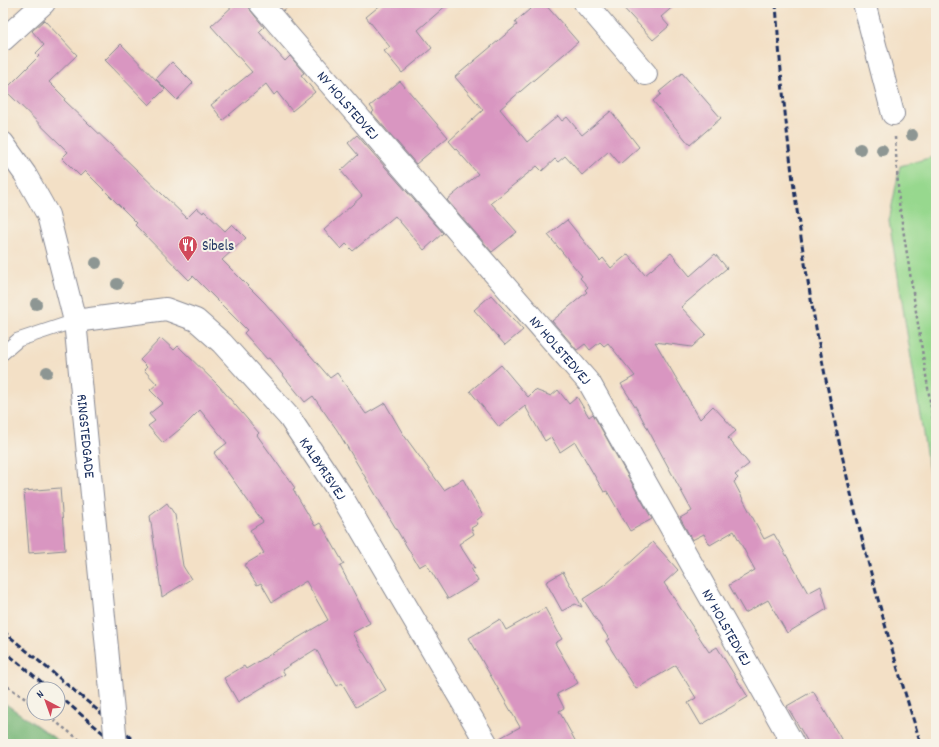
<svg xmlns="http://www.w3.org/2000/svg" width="939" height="747" font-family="Dekko,sans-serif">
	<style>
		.green { fill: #97d88e; stroke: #598476 }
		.forest { fill: #79b879; stroke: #4a746c }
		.building { fill: #d996c1 }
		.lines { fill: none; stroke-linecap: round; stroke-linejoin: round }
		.service-casing { stroke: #878892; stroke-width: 15 }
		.minor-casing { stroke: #878892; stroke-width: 24 }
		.tertiary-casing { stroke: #878892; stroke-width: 24 }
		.path { stroke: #878892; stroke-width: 2.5; stroke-dasharray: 3 3; stroke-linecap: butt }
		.service { stroke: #fff; stroke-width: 13 }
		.minor { stroke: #fff; stroke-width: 22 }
		.tertiary { stroke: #fff; stroke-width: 22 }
		.rail { stroke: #1b2f5e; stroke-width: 3; stroke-dasharray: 6 3; stroke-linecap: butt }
		.tertiary-bridge-casing { stroke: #878892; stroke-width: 24; stroke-linecap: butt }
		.tertiary-bridge { stroke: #fff; stroke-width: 22 }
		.tree { fill: #8d9693 }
		.labels { text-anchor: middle; stroke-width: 4; stroke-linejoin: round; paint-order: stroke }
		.street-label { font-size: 15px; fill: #1b2f5e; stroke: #f7f3e8 }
		.poi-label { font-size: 15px; fill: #1b2f5e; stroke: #f7f3e8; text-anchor: start }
	</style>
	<rect width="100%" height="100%" fill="#f7f3e8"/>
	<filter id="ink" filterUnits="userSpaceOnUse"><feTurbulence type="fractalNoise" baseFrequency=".025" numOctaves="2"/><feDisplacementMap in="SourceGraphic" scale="8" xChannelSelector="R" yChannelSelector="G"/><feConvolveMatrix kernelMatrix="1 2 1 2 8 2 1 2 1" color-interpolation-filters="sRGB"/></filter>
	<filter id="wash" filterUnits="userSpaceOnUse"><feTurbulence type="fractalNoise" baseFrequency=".012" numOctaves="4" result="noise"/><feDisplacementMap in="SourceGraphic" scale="16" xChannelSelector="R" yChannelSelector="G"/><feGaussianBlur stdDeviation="0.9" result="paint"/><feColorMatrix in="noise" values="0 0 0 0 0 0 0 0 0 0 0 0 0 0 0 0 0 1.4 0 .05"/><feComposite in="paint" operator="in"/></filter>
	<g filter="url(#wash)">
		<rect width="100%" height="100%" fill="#f3e0c6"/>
		<polygon class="green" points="936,156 936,515 889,220 900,166"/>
		<polygon class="forest" points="3,702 63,744 3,744"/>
		<g id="blocks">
			<g class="building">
				<polygon points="236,3 248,3 251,11 264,27 259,32 285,61 290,56 304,73 301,75 315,92 292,111 277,92 274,95 266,84 223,120 211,105 252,72 211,26"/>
				<polygon points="277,3 292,3 283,11"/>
				<polygon points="383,3 449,3 418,30 432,48 402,73 384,51 390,47 366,17"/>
				<polygon points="537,3 544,3 578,42 500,109 527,142 558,116 562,121 567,117 582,135 611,111 639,147 620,164 609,151 582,175 565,156 558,162 555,159 542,171 537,166 491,203 517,232 492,252 447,200 478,174 449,141 483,110 455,77 517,25 515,22"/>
				<polygon points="619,3 677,3 661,17 669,26 653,40"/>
				<polygon points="44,20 77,55 49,82 65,98 64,100 187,218 197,208 203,213 204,211 225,231 232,224 246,238 222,260 265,303 330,378 337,373 366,414 385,403 403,434 444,490 463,479 483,515 476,521 478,524 471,528 474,534 459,544 475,569 471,568 478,581 448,599 426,563 419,567 337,430 313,396 305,402 269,358 267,359 244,333 247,330 193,276 189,280 135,225 137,223 85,171 80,176 62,158 68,152 5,90 39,56 36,53 44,45 32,31"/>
				<polygon points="121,44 165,89 149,105 105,60"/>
				<polygon points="172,62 193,83 177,100 156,79"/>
				<polygon points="682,73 721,118 690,145 653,101 661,94 659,92"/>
				<polygon points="400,81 448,137 416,164 372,113 374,111 370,106"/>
				<polygon points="357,135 443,233 424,250 395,216 353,251 346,244 341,249 324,230 362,196 341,171 358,155 348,143"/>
				<polygon points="567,220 600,261 603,258 611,268 628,254 645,275 671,253 690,276 715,254 727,268 681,307 706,334 692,347 655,342 700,419 713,406 736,431 728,438 749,464 735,475 738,478 734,482 764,539 774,534 808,593 821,586 827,609 787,633 768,600 745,613 729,585 755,570 734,531 710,545 704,534 692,540 680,518 692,511 637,409 621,384 635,376 608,343 604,346 600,342 590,350 585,344 577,350 552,321 587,292 585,290 588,287 580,278 582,276 548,235"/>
				<polygon points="491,295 523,330 505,345 474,310"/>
				<polygon points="161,338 174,350 178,346 219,386 259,433 257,435 295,488 293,489 315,526 320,523 328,536 344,564 340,566 370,623 352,633 386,690 356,707 342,683 337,686 316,649 282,670 285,674 238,702 224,678 244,666 246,669 328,620 306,581 272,602 261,583 257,585 244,565 264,553 250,530 263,522 214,453 227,443 200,410 185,425 163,443 148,426 155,421 149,414 163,403 150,390 157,384 144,370 147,367 140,360"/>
				<polygon points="501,365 528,397 535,390 551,396 558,390 569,404 577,397 589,417 593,414 652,519 630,531 607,491 604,492 575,442 560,452 551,437 545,441 525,406 499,427 470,391"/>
				<polygon points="60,488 65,550 29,553 24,491"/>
				<polygon points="167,503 175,515 183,566 191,579 162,597 150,516"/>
				<polygon points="653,542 678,570 664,583 709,652 717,647 748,697 701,725 688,703 696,698 676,665 636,689 606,641 609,639 583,599 605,585"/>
				<polygon points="563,572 579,601 582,607 575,604 562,611 546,582"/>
				<polygon points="545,608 562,639 555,643 578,683 557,694 564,708 559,711 577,744 499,744 498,739 520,727 469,638 500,619 506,630"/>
				<polygon points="813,691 844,744 809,744 787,706"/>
			</g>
		</g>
	</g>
	<g filter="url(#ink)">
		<use href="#blocks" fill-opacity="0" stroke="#878892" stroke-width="1"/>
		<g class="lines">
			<defs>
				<polyline id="service" points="3,353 18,340 75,321"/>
				<g id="minor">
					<path id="s1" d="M260 3 590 384 793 744"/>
					<polyline points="585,3 646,74"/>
					<polyline points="864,3 893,114"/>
					<polyline points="3,40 44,3"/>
					<path id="s2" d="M75 321 166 309 196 320 222 343 289 417 341 495 487 744"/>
				</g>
				<g id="tertiary">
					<path id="s3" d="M3 143 25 174 48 215 75 321 107 648"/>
				</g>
			</defs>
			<use href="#service" class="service-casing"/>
			<use href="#minor" class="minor-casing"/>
			<use href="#tertiary" class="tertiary-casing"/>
			<g class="path">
				<polyline points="895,137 899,203 936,439"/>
				<polyline points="3,683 34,705"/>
				<polyline points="44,713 85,744"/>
			</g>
			<use href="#service" class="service"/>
			<use href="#minor" class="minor"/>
			<use href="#tertiary" class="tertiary"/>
			<g class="rail">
				<path d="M776 3C791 252 845 507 921 744"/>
				<polyline points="3,631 138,744"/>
				<polyline points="3,650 50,689"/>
				<polyline points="58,695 116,744"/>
			</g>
			<defs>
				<polyline id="tertiary-bridge" points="107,648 116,744"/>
			</defs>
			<use href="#tertiary-bridge" class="tertiary-bridge-casing"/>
			<use href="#tertiary-bridge" class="tertiary-bridge"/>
		</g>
		<g class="tree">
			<circle cx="912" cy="135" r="6"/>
			<circle cx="860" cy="149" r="6"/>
			<circle cx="882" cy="150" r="6"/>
			<circle cx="96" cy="263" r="6"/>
			<circle cx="117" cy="284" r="6"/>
			<circle cx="36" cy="304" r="6"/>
			<circle cx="47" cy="372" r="6"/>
		</g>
	</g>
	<defs>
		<symbol id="restaurant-pin" viewBox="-11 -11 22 30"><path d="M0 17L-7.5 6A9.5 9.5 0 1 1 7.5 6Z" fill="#d1495b" stroke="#f7f3e8"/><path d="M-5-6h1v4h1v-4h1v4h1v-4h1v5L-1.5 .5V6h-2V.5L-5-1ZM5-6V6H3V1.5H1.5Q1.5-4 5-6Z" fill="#fff"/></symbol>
	</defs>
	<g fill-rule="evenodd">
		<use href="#restaurant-pin" x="177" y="234" width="22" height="30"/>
	</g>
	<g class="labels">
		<g class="street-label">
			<text dy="5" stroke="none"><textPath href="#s1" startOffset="135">NY HOLSTEDVEJ</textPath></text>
			<text dy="5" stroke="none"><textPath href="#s1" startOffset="459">NY HOLSTEDVEJ</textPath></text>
			<text dy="5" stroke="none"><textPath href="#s3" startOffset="310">RINGSTEDGADE</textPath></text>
			<text dy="5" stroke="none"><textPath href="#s2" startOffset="320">KALBYRISVEJ</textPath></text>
			<text dy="5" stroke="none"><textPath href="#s1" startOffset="783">NY HOLSTEDVEJ</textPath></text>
		</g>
		<g class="poi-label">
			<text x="202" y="250">Sibels</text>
		</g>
	</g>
	<rect width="939" height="747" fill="none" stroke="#f7f3e8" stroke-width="16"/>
	<g transform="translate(46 701) rotate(319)"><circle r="19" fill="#f7f3e8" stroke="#9fa5b1"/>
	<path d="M0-3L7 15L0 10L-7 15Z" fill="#d1495b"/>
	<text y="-6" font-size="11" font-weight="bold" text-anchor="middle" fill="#1b2f5e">N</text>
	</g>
</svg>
